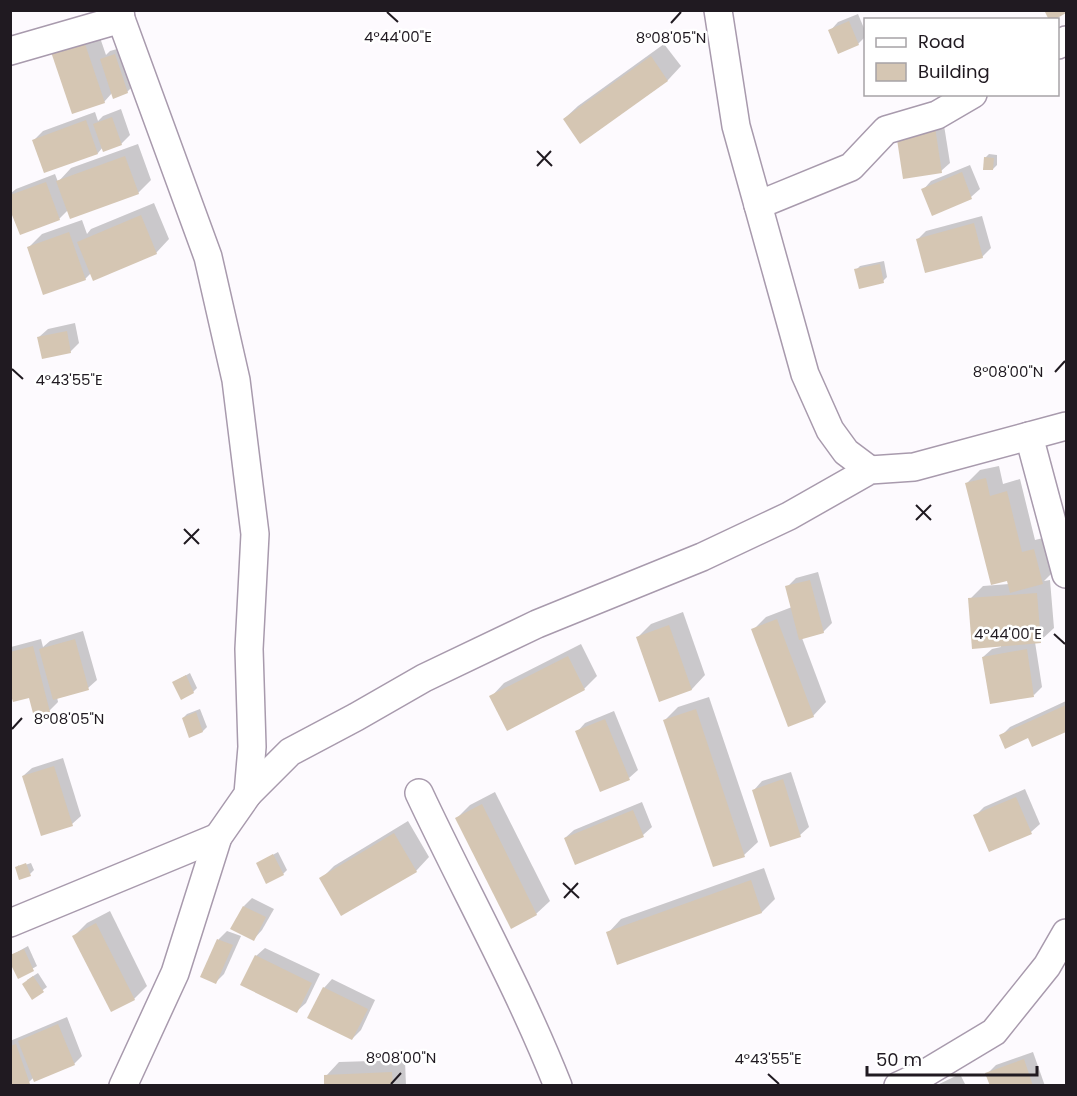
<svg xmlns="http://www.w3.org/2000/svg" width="1077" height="1096" font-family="Poppins,sans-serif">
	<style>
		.shadow { fill: #0003 }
		.building { fill: #d5c6b3 }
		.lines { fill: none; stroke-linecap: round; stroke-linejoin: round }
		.street-casing { stroke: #a89aad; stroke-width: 30 }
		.street { stroke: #fff; stroke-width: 27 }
		.ticks { fill: none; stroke: #201a21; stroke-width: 2 }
		.ticks-label { font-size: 15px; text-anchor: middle; fill: #201a21; stroke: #fff; stroke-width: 5; stroke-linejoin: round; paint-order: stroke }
	</style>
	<rect width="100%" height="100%" fill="#fdfafe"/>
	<g class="shadow">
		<polygon points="858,14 866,33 866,36 858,44 830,31 838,22"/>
		<polygon points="96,26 106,55 110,51 124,47 136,83 127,92 112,93 104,102 52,49"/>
		<polygon points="664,44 681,66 668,80 581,142 564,119 578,106"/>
		<polygon points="121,109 130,135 121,144 103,147 98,153 34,140 43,131 95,112 98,121 103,116"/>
		<polygon points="943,119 950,163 941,171 897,134"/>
		<polygon points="138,144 151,180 138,193 68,210 59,219 10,206 10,194 16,189 55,174 58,182 71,168"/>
		<polygon points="989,154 997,155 997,165 993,169 985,158"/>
		<polygon points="970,165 980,189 971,197 933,214 923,190 931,181"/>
		<polygon points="154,203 169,239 156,253 91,273 85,279 29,247 42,234 82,220 87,234 91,229"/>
		<polygon points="982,216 991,248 982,257 918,239 926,231"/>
		<polygon points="884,261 887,277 883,281 856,270 860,266"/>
		<polygon points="75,323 79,343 70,352 39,337 48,329"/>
		<polygon points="999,466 1003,484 1020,479 1035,540 1047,537 1056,569 1044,581 1050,580 1054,628 1040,641 1035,642 1042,687 1034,695 983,657 992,649 1001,647 1001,645 970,599 983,586 1009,584 966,484 980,470"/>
		<polygon points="818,572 832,623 823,632 802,638 826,702 813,716 753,630 766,617 792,607 787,587 796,578"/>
		<polygon points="683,612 705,675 692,689 660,700 638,637 651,624"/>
		<polygon points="83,631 97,680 88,688 57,697 58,702 49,711 30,696 10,686 11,647 41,639 43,647 50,641"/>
		<polygon points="581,644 597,676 584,689 491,697 504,683"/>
		<polygon points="190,673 197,688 193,692 174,682"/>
		<polygon points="709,697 758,842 744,855 665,720 678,707"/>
		<polygon points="1066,701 1066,730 1033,745 1029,736 1001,736 1010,727"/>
		<polygon points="200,709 207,727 203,731 190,736 183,718 187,714"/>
		<polygon points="614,711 638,770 629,778 577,732 585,723"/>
		<polygon points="63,758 81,816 72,824 23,776 32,768"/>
		<polygon points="791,772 809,827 800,835 754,790 762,781"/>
		<polygon points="1025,789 1040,824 1031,832 990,850 975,816 984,807"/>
		<polygon points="495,792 550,901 536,914 457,818 470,805"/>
		<polygon points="642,802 652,827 643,835 565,838 574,830"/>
		<polygon points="408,821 429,857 416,871 321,879 334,866"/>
		<polygon points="278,852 287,870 283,874 258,863"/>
		<polygon points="31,863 34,870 30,874 16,868 19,865 19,867"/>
		<polygon points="764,868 775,899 762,912 608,933 621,919"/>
		<polygon points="252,898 274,909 262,930 254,939 244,906"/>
		<polygon points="110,911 147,986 134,999 74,936 87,923"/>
		<polygon points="227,931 241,936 224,974 216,982 202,976 219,939"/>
		<polygon points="28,946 37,966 18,977 10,956"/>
		<polygon points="265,948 320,974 306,1003 297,1011 256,956"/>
		<polygon points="38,973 47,987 33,997 27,980"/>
		<polygon points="332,979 375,1000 361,1030 352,1039 324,988"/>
		<polygon points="67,1017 82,1056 74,1064 34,1077 29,1082 10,1086 10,1041"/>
		<polygon points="1033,1052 1045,1086 991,1086 987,1074 996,1065"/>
		<polygon points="405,1060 406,1086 326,1086 326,1076 339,1062"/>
		<polygon points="960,1074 966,1086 935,1086"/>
	</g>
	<g class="building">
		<polygon points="1044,10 1066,10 1066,13 1054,20 1049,20"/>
		<polygon points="849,21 859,45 838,54 828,30"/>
		<polygon points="83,38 105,103 72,114 50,49"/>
		<polygon points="115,54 128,93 113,99 100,59"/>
		<polygon points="651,56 668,81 580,144 563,119"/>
		<polygon points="112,117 122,145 103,152 93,124"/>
		<polygon points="86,120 98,154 44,173 32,140"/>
		<polygon points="935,127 942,173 903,179 896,133"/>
		<polygon points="125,156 139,194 70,219 56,181"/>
		<polygon points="984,157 994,158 993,170 983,170"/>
		<polygon points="962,172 972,199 932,216 921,189"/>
		<polygon points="46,182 60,220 20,235 10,210 10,195"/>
		<polygon points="141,215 157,254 93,281 77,242"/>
		<polygon points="974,223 983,258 925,273 916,239"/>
		<polygon points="69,232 86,280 43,295 27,247"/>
		<polygon points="880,264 884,283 859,289 854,269"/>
		<polygon points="67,331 71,353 42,359 37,337"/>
		<polygon points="986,478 990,496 1007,491 1022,552 1034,549 1043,584 1010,593 1007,581 991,585 965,483"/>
		<polygon points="810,580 824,633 799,640 785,586"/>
		<polygon points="1037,593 1041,643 972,649 968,598"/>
		<polygon points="777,619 814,717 788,727 751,629"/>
		<polygon points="669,625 692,690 659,702 636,637"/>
		<polygon points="75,639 89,690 53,700 39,649"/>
		<polygon points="33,646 50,712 34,717 29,698 13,702 10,692 10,652"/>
		<polygon points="1027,649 1034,697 990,704 982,657"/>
		<polygon points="568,656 585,690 507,731 489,696"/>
		<polygon points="186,675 194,693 181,700 172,682"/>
		<polygon points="1066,705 1066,732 1032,747 1028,738 1005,749 999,735"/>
		<polygon points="696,709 745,857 713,867 663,720"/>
		<polygon points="196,712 203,732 189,738 182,718"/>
		<polygon points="605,719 630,780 600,792 575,731"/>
		<polygon points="54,766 73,826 41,836 22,776"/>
		<polygon points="783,779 801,837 770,847 752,790"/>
		<polygon points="1016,797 1032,834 989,852 973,815"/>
		<polygon points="482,804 537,915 511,929 455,818"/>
		<polygon points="633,810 644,837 575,865 564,838"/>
		<polygon points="394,833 417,872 341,916 319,878"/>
		<polygon points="273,854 284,875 266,884 256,863"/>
		<polygon points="26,863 31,876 19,880 15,867"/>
		<polygon points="751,880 762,913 617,965 606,932"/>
		<polygon points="243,906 266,917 254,941 230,929"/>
		<polygon points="96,923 135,1000 111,1012 72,936"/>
		<polygon points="217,939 233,945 216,984 200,977"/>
		<polygon points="24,949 34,971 18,979 10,963 10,955"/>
		<polygon points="255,955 312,983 297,1013 240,985"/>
		<polygon points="33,976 44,992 32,1000 22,984"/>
		<polygon points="323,987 368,1009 352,1040 307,1018"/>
		<polygon points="58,1024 75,1065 34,1082 18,1041"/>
		<polygon points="16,1044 30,1084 25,1086 10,1086 10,1046"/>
		<polygon points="1024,1059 1033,1086 990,1086 985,1073"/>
		<polygon points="392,1072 393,1086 324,1086 324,1075"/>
	</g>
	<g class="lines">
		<defs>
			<g id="street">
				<polyline points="120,10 121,19 208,257 236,380 255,534 249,649 252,747 248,794 218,837 175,973 123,1086"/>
				<polyline points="718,10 736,126 805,374 830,430 846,452 870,470"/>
				<polyline points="1058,45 1066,40"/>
				<polyline points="10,51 121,19"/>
				<polyline points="758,205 851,167 886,130 937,115 973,94"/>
				<polyline points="1029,436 1066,574"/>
				<path d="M419 793C465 891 518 985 558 1086"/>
				<polyline points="248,794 290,752 356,717 424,678 537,624 702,557 789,516 870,470 914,467 1066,426"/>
				<polyline points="10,923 218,837"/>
				<polyline points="898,1086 924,1074 994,1032 1047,966 1066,933"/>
			</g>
		</defs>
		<use href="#street" class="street-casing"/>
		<use href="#street" class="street"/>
	</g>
	<path class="ticks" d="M387 12 398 22M671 23 681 12M537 151 552 166M537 166 551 151M12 369 23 379M1055 372 1065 361M916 505 931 520M916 520 931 505M184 529 199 544M184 544 199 529M1054 634 1065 644M12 729 22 718M563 883 579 898M564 898 578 883M768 1074 779 1084M391 1084 401 1073"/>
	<g class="ticks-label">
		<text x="398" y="42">4°44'00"E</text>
		<text x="671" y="43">8°08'05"N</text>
		<text x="1008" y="377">8°08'00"N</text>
		<text x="69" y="385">4°43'55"E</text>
		<text x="1008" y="639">4°44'00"E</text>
		<text x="69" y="724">8°08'05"N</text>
		<text x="401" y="1063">8°08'00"N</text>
		<text x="768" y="1064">4°43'55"E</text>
	</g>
	<rect width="1077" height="1096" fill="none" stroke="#201a21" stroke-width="24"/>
	<rect x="864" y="18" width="195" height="78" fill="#ffffff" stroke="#a6a3a6" stroke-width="1.5"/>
	<rect x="876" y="38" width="30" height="9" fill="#ffffff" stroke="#a6a3a6" stroke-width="1.5"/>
	<text x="918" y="48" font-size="18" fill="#201a21">Road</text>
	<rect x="876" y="63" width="30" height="18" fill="#d5c6b3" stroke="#a6a3a6" stroke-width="1.5"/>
	<text x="918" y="78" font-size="18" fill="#201a21">Building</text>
	<path d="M867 1066v9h170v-9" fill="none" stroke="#201a21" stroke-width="3"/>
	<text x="876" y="1066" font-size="18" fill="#201a21" stroke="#ffffff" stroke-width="4.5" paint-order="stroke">50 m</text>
</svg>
